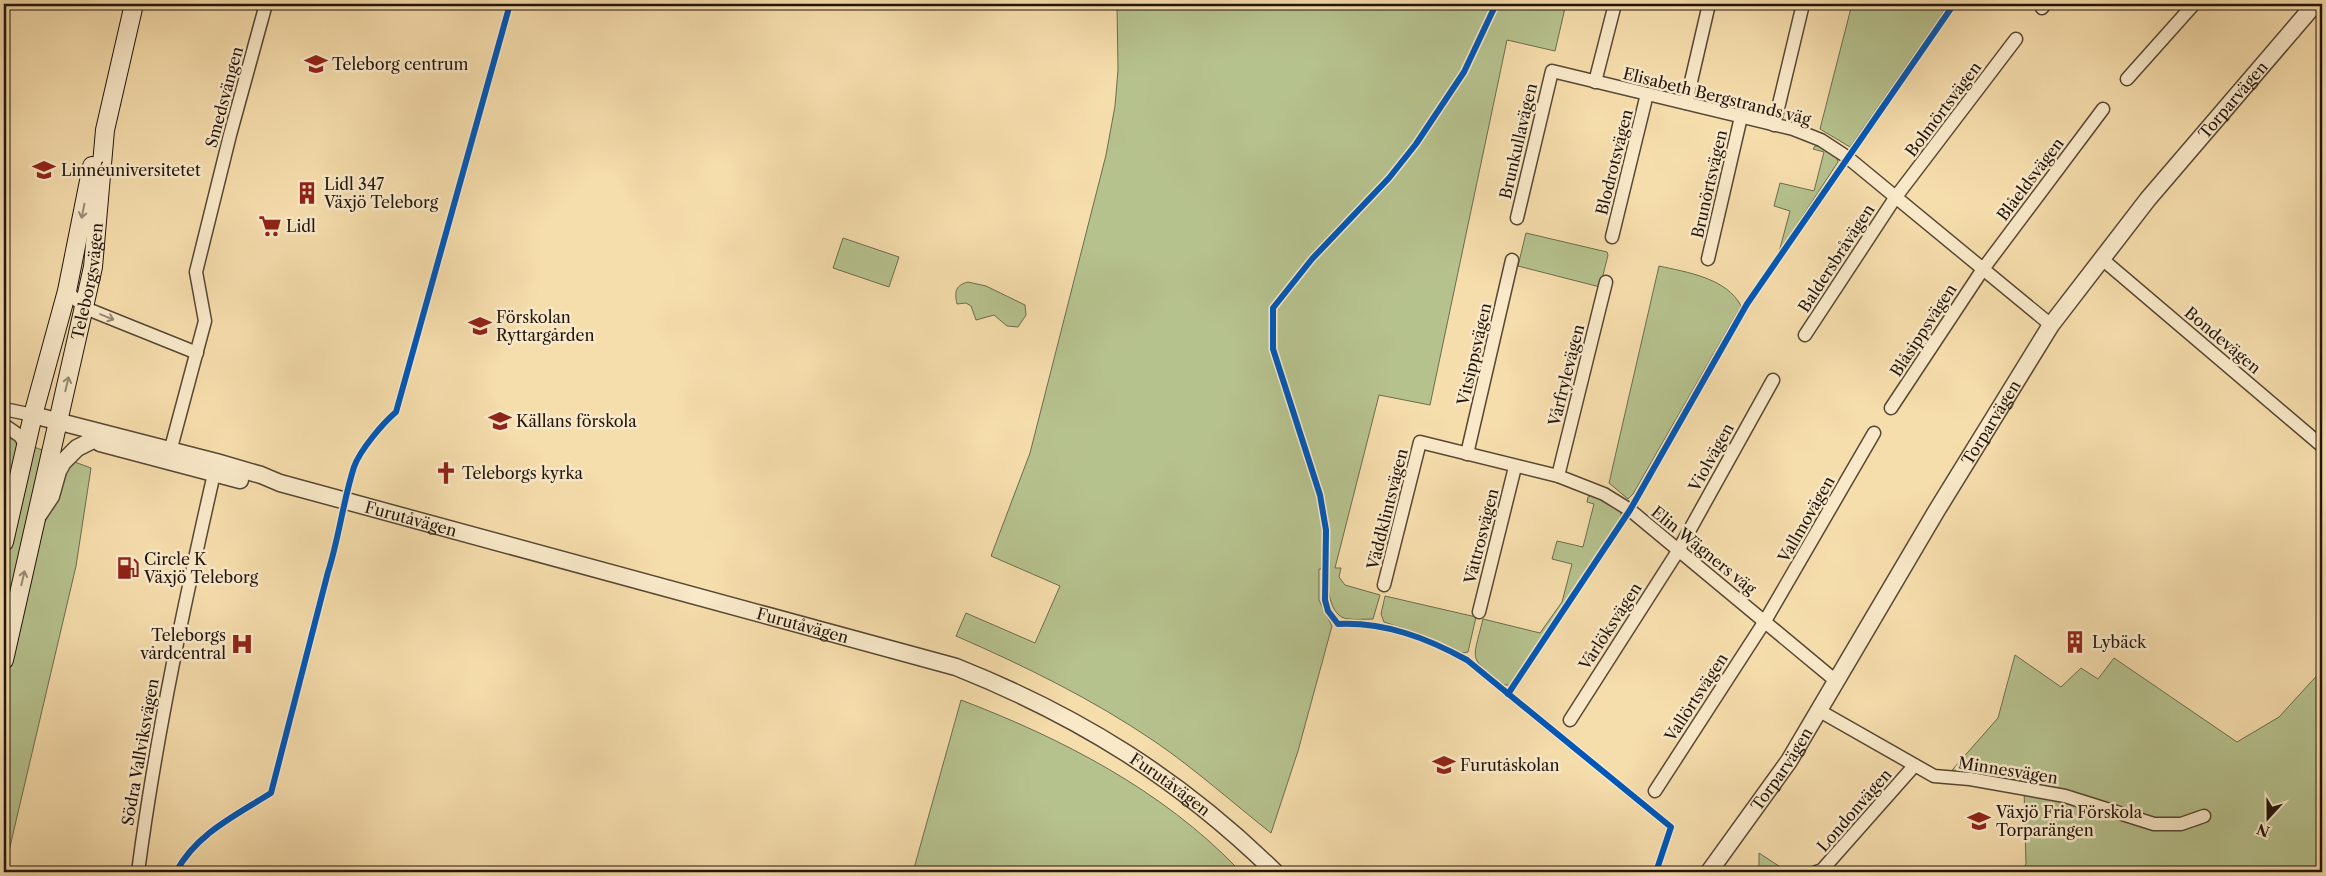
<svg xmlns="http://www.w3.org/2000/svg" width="2326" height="876" font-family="'Libre Caslon Text',serif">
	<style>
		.green { fill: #b6c28e; stroke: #6c6c4d }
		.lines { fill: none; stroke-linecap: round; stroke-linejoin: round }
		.minor-casing { stroke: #574734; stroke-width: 15 }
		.tertiary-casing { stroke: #574734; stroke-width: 19 }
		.secondary-casing { stroke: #22150c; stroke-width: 20 }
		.minor { stroke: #f9e9c9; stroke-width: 12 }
		.tertiary { stroke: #f9e9c9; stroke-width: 16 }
		.secondary { stroke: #f9e9c9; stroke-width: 18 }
		.cycleway-casing { stroke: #f9e9c9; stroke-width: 9 }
		.cycleway { stroke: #0057b8; stroke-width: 6 }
		.oneway { stroke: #988a74 }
		.labels { text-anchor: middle; stroke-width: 5; stroke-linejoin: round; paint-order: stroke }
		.poi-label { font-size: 16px; fill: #22150c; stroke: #f9e9c9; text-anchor: start }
		.street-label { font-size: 16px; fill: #22150c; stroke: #f9e9c9 }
	</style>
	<rect width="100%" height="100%" fill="#f6ddac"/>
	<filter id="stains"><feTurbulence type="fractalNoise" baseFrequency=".004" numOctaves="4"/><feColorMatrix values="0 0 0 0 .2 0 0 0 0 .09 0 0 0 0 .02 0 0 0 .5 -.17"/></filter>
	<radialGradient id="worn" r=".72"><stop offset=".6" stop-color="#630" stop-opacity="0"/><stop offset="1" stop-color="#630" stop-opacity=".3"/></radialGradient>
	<g class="green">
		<path d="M1117 4H1566L1555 51 1507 40 1430 405 1379 395 1335 568H1341L1339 577 1345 585 1380 595 1373 619C1365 619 1356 620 1349 619 1328 618 1327 583 1327 569H1319V600L1332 626 1298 751 1271 833C1233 803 1195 769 1154 741 1092 699 1025 666 956 636L966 613 1035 643 1060 586 991 556 1030 453 1106 155 1115 106 1118 70Z"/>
		<polygon points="1852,4 1949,4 1850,147 1820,129"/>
		<polygon points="1815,146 1819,146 1837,158 1838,162 1779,252 1790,211 1774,206 1780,183 1814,191 1824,152 1813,149"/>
		<polygon points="1526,233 1607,252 1608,255 1600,287 1518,266"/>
		<polygon points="843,238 899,257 889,287 833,268"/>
		<path d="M1659 266C1686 272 1727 278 1741 306L1633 494 1628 499 1609 483Z"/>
		<path d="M968 282 986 286 1025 305 1026 315 1018 327 1007 326 994 315 976 320 971 306 966 303 957 304C954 291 956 285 968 282Z"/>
		<polygon points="4,436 91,468 76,566 4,872"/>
		<path d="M1593 494 1621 510V518L1515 682 1512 685H1504C1468 656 1472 664 1483 619L1540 633 1562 602 1572 564 1552 559 1557 541 1583 547 1594 504 1587 502 1588 497Z"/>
		<polygon points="1385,596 1476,617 1468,652 1462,653 1420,634 1384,622 1381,614"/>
		<polygon points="2015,655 2061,687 2081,668 2098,679 2114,658 2237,742 2279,717 2322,670 2322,872 2021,872 2026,864 2024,789 1946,777 1998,718"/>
		<path d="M961 700C1061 738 1162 790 1237 868L1232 872H913Z"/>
		<polygon points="1759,853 1788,872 1759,872"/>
	</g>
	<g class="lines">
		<defs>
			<g id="minor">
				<polyline points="2042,8 2045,4"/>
				<polyline points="2127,79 2194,4"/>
				<polyline points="1595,82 1615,4"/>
				<polyline points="1686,103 1709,4"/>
				<polyline points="1774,125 1803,4"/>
				<polyline points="1517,218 1552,71 1793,129 1821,140 1847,157 2051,325"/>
				<polyline points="1612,237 1647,94"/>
				<polyline points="1708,259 1741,117"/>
				<polyline points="2102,259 2322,446"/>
				<polyline points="67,291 85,308 197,353"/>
				<polyline points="1805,335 1895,198 2016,39"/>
				<polyline points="1891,408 1983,269 2103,109"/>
				<polyline points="4,409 33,415"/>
				<polyline points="4,425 20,436 26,446"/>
				<polyline points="1467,454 1512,260"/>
				<polyline points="168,459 205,321 196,272 230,135 266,4"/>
				<polyline points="1558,476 1606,282"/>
				<polyline points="1384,585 1420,442 1558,476 1604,494 1630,510 1836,681"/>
				<polyline points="1479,612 1515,467"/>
				<polyline points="1818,710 1934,776 1970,779 2065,796 2154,824 2181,824 2204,816"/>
				<polyline points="1570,720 1678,551 1773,380"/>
				<polyline points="1655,791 1765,621 1874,433"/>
				<path d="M138 872C156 735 185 600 216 465"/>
				<polyline points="1816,872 1822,870 1914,766"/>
			</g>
			<g id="tertiary">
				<path id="s1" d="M33 415 216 462 261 475 280 483 956 667C1079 716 1180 779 1275 872"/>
				<polyline points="100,443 240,480"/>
				<polyline points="37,517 51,496 58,471 63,462 77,448 91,441"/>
				<path id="s2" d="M1709 872 1789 761 1937 510 2051 325 2148 199 2315 4"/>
			</g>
			<g id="secondary">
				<polyline points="4,542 33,415 67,291 92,166"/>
				<path id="s3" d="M4 660 93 267 105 130 134 4"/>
			</g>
		</defs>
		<use href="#minor" class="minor-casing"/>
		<use href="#tertiary" class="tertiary-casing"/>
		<use href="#secondary" class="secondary-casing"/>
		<use href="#minor" class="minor"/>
		<use href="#tertiary" class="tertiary"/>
		<use href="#secondary" class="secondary"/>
		<defs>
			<g id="cycleway">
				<path d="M1496 4 1464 72 1416 144 1389 178 1312 259 1273 308V349L1320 495 1326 530 1325 600 1328 611 1338 624C1385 622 1427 638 1467 660L1671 827 1656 872"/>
				<polyline points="1508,694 1630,510 1747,304 1954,4"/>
				<path d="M176 872C196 834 236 815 271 793L328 572C339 538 343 501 354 467 360 450 383 423 396 412L510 4"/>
			</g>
		</defs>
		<use href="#cycleway" class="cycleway-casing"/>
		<use href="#cycleway" class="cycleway"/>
	</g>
	<defs><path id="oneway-shaft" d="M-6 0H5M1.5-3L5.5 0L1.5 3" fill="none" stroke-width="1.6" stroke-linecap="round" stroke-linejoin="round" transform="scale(1.25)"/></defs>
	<g class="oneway">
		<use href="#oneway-shaft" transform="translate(83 211) rotate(101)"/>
		<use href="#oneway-shaft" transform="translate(107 317) rotate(22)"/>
		<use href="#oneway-shaft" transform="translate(67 384) rotate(-77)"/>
		<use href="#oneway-shaft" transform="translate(23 578) rotate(-77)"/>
	</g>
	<defs>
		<symbol id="school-bare" viewBox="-9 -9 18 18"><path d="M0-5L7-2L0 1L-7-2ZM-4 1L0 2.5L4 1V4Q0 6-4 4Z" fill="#8f2418" stroke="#f9e9c9" stroke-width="2.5" paint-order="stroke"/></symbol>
		<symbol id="university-bare" viewBox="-9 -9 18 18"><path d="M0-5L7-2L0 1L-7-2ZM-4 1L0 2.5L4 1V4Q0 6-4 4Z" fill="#8f2418" stroke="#f9e9c9" stroke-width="2.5" paint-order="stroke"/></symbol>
		<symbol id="building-bare" viewBox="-9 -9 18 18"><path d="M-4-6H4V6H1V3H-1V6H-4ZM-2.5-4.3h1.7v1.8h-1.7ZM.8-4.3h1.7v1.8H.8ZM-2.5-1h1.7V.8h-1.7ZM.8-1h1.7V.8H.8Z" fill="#8f2418" stroke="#f9e9c9" stroke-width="2.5" paint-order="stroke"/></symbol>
		<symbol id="supermarket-bare" viewBox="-9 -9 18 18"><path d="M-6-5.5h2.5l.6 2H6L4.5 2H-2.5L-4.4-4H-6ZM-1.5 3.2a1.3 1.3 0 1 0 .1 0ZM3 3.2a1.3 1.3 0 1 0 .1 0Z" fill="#8f2418" stroke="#f9e9c9" stroke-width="2.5" paint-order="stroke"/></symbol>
		<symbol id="church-bare" viewBox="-9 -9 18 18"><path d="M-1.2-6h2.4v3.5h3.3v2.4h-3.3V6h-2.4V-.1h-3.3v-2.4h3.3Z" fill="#8f2418" stroke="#f9e9c9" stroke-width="2.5" paint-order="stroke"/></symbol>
		<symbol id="fuel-bare" viewBox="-9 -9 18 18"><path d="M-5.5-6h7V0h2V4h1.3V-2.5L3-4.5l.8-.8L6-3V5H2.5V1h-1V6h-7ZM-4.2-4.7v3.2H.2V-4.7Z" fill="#8f2418" stroke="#f9e9c9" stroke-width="2.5" paint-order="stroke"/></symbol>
		<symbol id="hospital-bare" viewBox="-9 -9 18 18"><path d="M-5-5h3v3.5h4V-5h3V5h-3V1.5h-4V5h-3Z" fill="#8f2418" stroke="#f9e9c9" stroke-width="2.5" paint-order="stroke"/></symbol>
	</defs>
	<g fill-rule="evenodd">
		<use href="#school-bare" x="300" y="48" width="32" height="32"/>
		<use href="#university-bare" x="28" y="154" width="32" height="32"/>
		<use href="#building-bare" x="291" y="177" width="32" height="32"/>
		<use href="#supermarket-bare" x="254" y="210" width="32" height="32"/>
		<use href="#school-bare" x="464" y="310" width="32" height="32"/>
		<use href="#school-bare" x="484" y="405" width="32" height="32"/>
		<use href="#church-bare" x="430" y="457" width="32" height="32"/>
		<use href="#fuel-bare" x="112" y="552" width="32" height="32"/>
		<use href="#building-bare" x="2059" y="626" width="32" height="32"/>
		<use href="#hospital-bare" x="226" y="628" width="32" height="32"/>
		<use href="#school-bare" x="1428" y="749" width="32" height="32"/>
		<use href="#school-bare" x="1963" y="805" width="32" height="32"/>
	</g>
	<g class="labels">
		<g class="poi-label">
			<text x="332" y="70">Teleborg centrum</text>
			<text x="61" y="176">Linnéuniversitetet</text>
			<text x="324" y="190">Lidl 347<tspan x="324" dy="18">Växjö Teleborg</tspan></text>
			<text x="286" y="232">Lidl</text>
			<text x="496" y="323">Förskolan<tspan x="496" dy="18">Ryttargården</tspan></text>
			<text x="516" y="427">Källans förskola</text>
			<text x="462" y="479">Teleborgs kyrka</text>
			<text x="144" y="565">Circle K<tspan x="144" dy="18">Växjö Teleborg</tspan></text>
			<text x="226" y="641" text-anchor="end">Teleborgs<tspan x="226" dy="18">vårdcentral</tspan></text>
			<text x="2092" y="648">Lybäck</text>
			<text x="1460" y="771">Furutåskolan</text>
			<text x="1996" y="818">Växjö Fria Förskola<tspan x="1996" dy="18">Torparängen</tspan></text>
		</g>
		<g class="street-label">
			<text transform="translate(1717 96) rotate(14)" y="6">Elisabeth Bergstrands väg</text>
			<text transform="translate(224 97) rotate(-75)" y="6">Smedsvängen</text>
			<text dy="6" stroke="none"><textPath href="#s2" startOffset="935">Torparvägen</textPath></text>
			<text transform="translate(1943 109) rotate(-53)" y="6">Bolmörtsvägen</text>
			<text transform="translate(1518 141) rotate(-77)" y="6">Brunkullavägen</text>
			<text transform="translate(1614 162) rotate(-76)" y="6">Blodrotsvägen</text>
			<text transform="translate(2030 179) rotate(-53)" y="6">Blåeldsvägen</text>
			<text transform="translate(1709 184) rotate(-77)" y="6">Brunörtsvägen</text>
			<text transform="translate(1836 258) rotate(-57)" y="6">Baldersbråvägen</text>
			<text dy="6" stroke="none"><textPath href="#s3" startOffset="388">Teleborgsvägen</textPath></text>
			<text transform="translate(1923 330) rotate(-57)" y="6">Blåsippsvägen</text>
			<text transform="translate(2223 340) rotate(40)" y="6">Bondevägen</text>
			<text transform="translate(1474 354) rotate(-77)" y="6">Vitsippsvägen</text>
			<text transform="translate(1566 375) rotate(-76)" y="6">Vårfrylevägen</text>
			<text dy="6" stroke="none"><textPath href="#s2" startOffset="531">Torparvägen</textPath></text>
			<text transform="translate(1711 457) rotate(-61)" y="6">Violvägen</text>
			<text transform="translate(1387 509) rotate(-76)" y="6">Väddklintsvägen</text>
			<text dy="6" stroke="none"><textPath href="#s1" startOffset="392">Furutåvägen</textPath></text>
			<text transform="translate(1806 519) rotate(-60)" y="6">Vallmovägen</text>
			<text transform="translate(1481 536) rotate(-76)" y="6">Vättrosvägen</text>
			<text transform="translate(1704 550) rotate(39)" y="6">Elin Wägners väg</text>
			<text dy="6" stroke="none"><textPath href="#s1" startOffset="798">Furutåvägen</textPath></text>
			<text transform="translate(1610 626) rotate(-57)" y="6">Vårlöksvägen</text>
			<text transform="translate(1696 697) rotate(-57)" y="6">Vallörtsvägen</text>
			<text transform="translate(140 752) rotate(-80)" y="6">Södra Vallviksvägen</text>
			<text dy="6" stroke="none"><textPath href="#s2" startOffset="126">Torparvägen</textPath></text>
			<text transform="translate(2008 770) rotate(9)" y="6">Minnesvägen</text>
			<text dy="6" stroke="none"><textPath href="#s1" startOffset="1202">Furutåvägen</textPath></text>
			<text transform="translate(1854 810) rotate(-49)" y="6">Londonvägen</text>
		</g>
	</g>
	<rect width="2326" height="876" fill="none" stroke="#f6ddac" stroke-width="20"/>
	<rect x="5" y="5" width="2316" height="866" fill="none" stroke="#22150c" stroke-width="2.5"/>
	<rect x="10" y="10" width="2306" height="856" fill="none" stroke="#22150c"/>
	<g transform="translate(2268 818) rotate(201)" stroke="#f9e9c9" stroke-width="4" paint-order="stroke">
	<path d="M0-4L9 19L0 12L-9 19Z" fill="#22150c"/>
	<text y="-8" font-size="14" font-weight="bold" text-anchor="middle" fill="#22150c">N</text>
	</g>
	<rect width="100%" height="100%" filter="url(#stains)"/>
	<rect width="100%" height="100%" fill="url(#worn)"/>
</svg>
